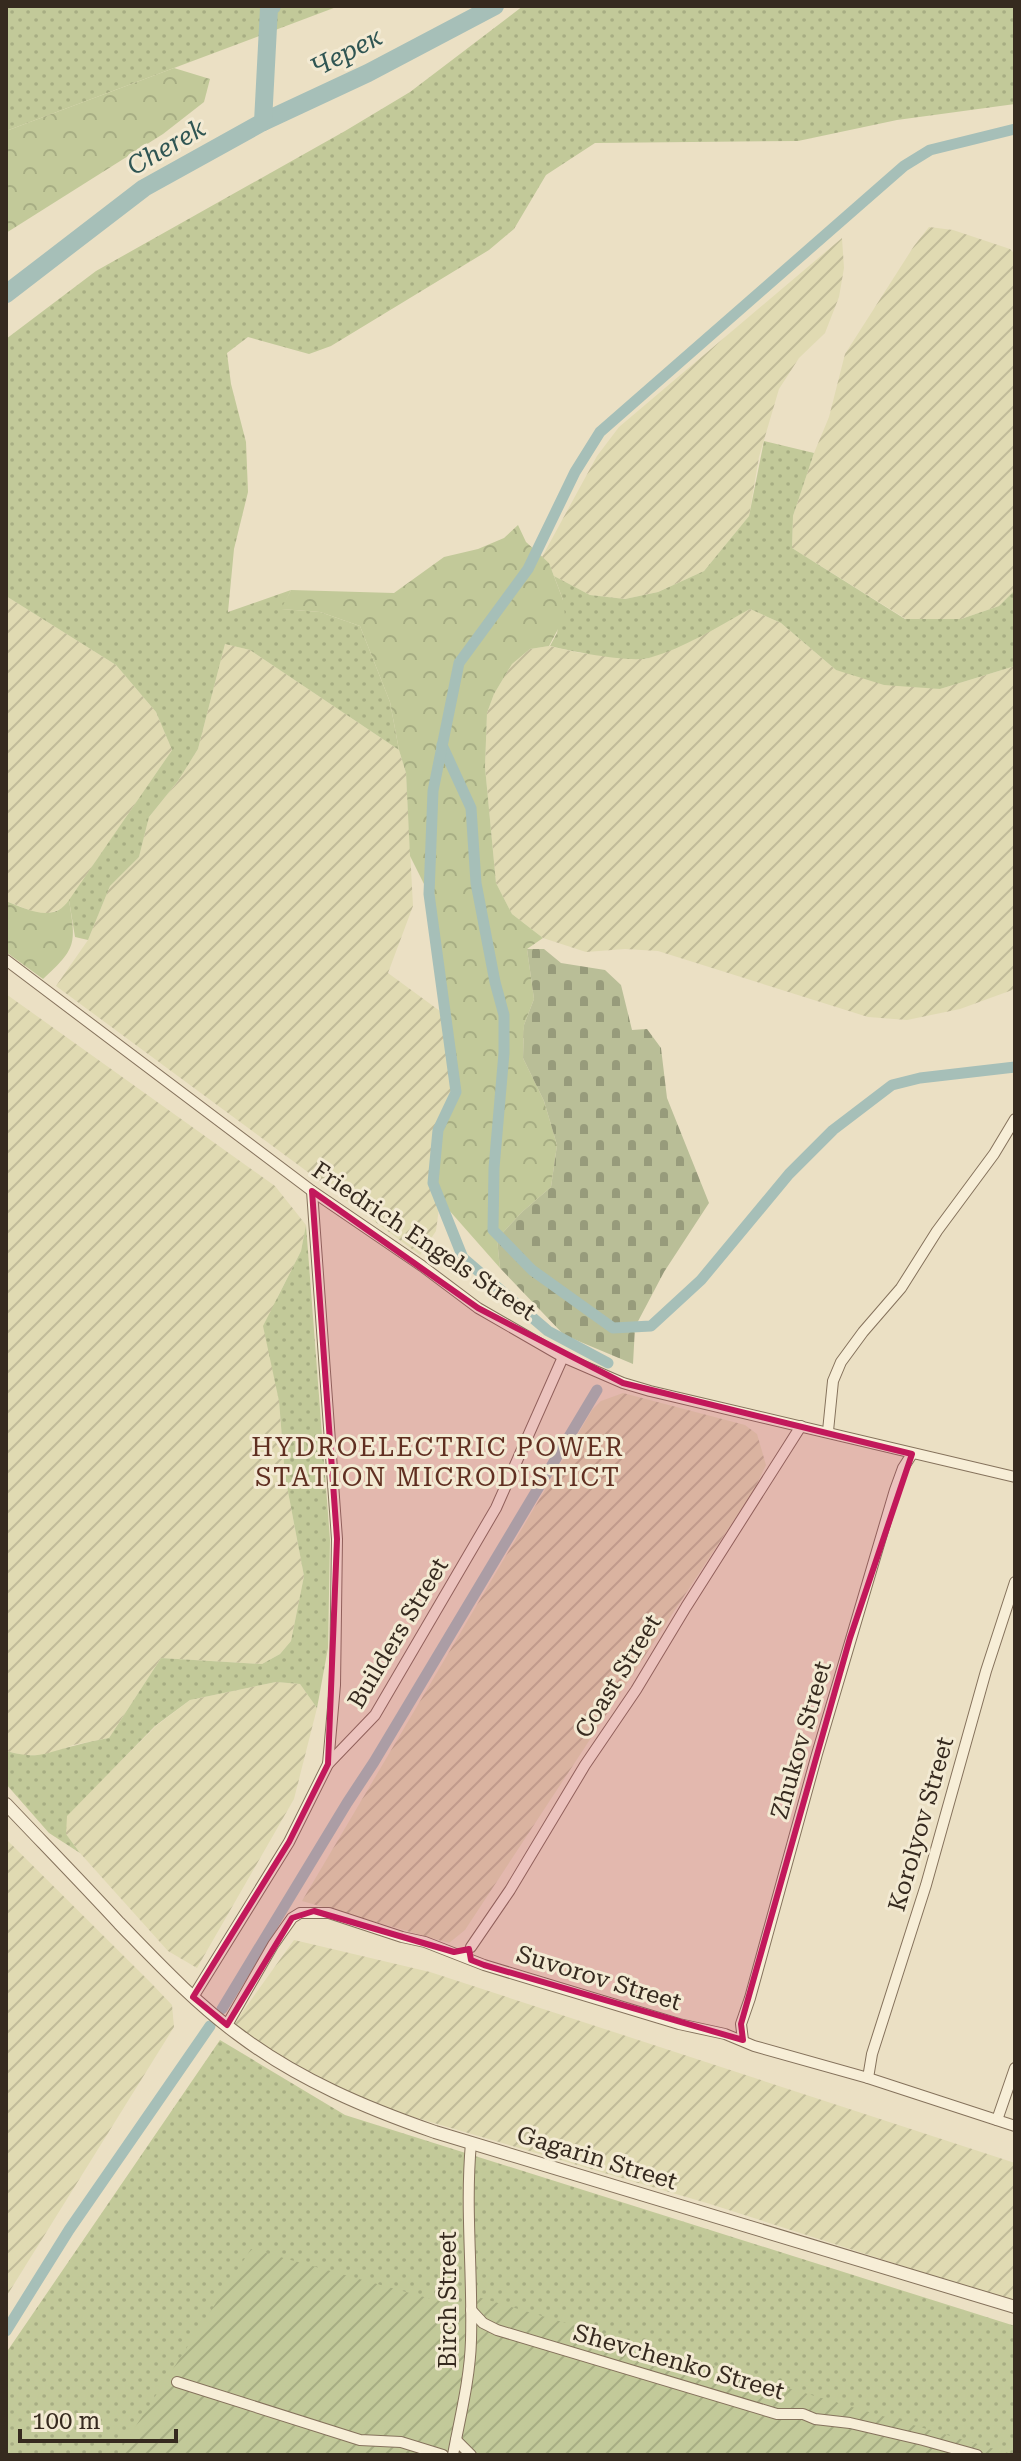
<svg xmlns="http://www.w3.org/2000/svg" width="1021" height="2461" font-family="'Roboto Serif',serif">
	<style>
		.farmland { fill: url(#farmland-furrows) }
		.grass { fill: url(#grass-dots) }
		.forest { fill: url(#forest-crowns) }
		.cemetery { fill: url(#cemetery-stones) }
		.garden { fill: url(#garden-furrows) }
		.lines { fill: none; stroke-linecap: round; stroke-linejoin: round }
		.canal { stroke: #a6bfb8; stroke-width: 11 }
		.river { stroke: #a6bfb8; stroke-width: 18 }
		.minor-casing { stroke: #85725c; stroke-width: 12 }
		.tertiary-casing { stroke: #85725c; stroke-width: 14 }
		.minor { stroke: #f7eed7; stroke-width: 10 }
		.tertiary { stroke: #f7eed7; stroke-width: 12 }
		.marked { fill: #c2185b; fill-opacity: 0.2; stroke: #c2185b; stroke-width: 6; stroke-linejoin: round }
		.labels { text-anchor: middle; stroke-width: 6; stroke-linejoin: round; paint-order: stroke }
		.street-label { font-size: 24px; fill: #362a1f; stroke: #f3ead3 }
		.water-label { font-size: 26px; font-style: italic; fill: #2f5553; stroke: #f3ead3 }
		.neighbourhood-label { font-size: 26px; letter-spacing: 2px; fill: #602f21; stroke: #f3ead3 }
	</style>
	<defs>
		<pattern id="farmland-furrows" width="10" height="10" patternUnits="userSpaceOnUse" patternTransform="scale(2)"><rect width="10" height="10" fill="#e0dab2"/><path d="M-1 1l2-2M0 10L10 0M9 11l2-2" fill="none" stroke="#c1bb99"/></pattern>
		<pattern id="grass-dots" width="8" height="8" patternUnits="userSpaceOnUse" patternTransform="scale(2)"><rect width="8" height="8" fill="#c2c999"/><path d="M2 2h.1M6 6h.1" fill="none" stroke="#a7ad83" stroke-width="1.8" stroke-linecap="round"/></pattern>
		<pattern id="forest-crowns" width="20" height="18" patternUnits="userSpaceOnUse" patternTransform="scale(2)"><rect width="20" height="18" fill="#c2c999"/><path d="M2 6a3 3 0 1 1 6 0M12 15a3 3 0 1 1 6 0" fill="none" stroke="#a7ad83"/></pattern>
		<pattern id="cemetery-stones" width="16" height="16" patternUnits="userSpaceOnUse" patternTransform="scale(2)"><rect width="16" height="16" fill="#b9be97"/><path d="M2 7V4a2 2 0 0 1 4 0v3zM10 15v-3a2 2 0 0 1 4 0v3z" fill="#979b7b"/></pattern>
		<pattern id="garden-furrows" width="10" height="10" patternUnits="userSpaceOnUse" patternTransform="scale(2)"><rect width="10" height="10" fill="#c2c999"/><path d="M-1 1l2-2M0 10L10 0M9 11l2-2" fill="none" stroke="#a7ad83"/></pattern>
	</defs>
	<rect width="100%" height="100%" fill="#ebe0c4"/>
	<g class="farmland">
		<polygon points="929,227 953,230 1010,249 1015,254 1015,590 999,606 961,619 906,619 792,548 793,516 814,453 829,417 845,354 914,246"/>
		<polygon points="842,238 844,268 839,297 825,333 799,358 779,389 759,457 749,516 704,571 658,592 625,599 590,595 554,576 549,563 542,557 597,456 619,427"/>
		<polygon points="6,596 116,665 156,712 172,750 64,908 42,915 6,901"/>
		<polygon points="750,609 781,623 836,670 940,689 1015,666 1015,989 960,1009 907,1020 868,1017 658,951 625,949 586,952 543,938 512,914 496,883 485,767 487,713 494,694 512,664 530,649 549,646 580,653 646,659 693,640"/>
		<polygon points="225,644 250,650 399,750 406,773 413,906 388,973 444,1014 456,1092 438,1130 433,1183 440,1200 436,1231 420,1255 56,986 88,940 110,886 139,857 149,817 178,781 198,749"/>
		<polygon points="6,994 275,1186 306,1225 301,1251 277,1298 279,1401 285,1476 304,1576 291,1641 280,1654 262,1664 161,1658 109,1738 73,1745 48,1755 23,1755 6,1751"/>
		<polygon points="623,1393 745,1425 757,1434 766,1465 755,1488 465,1930 449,1943 302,1901 592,1410 601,1401"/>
		<polygon points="276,1682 300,1684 317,1708 294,1799 197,1968 168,1951 80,1853 66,1834 66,1816 156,1726 190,1700"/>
		<polygon points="6,1839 152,1984 172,2005 174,2027 6,2297"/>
		<polygon points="294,1940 430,1972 1015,2163 1015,2302 710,2204 359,2101 231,2028"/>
	</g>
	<g class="grass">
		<polygon points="6,6 339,6 6,131"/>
		<polygon points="523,6 1015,6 1015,104 897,120 798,141 595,143 546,175 514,229 489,250 331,346 309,354 248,337 227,353 231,384 246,442 248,492 234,549 228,612 291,590 282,609 320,612 360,626 390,702 399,750 250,650 225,644 198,749 178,781 149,817 139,857 110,886 88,940 75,937 69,900 172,750 156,712 116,665 6,596 6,339 96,271 345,131 410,92"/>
		<path d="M764 441 814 453 793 516 792 548 905 619H961L999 606 1015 590V666L940 689 884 685 836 670 781 623 750 609C718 627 684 648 649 658 629 663 570 651 550 646L557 633 563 600 554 576 590 595 625 599 658 592 704 571 749 516Z"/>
		<path d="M306 1225 330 1540 328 1648 317 1708 300 1684 276 1682 190 1700 155 1726 67 1816 66 1834 80 1853 49 1833 6 1784V1751C41 1760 44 1753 77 1745 87 1742 98 1740 109 1738L161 1658 262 1664 280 1654 291 1641 304 1576 285 1476 279 1401 263 1326 301 1251Z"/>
		<polygon points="220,2040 345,2115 1015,2326 1015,2455 6,2455 6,2353"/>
	</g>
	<g class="forest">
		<polygon points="174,68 210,79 204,102 163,134 6,233 6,131"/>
		<polygon points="518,525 526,542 549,563 563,600 565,616 549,646 530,649 512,664 494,694 487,713 485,767 496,883 512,914 543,938 527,949 534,999 524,1025 523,1058 544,1101 557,1145 551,1187 522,1212 497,1239 500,1268 440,1200 433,1183 438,1130 456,1091 429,894 410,856 406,773 399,750 390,702 360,626 320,612 281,609 291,590 394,593 444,557 478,549 504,538"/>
		<path d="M69 900C76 944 77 948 43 979L6 952V901C27 909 53 924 69 900Z"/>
	</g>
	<polygon class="cemetery" points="527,949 544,949 561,963 605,970 621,985 632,1030 647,1029 661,1048 667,1098 709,1203 664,1272 635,1327 633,1364 564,1335 500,1268 497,1239 522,1212 551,1187 557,1145 544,1101 523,1058 524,1025 534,999"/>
	<polygon class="garden" points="251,2249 471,2310 471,2295 1015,2455 117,2455"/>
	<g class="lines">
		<g class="canal">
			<polyline points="442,745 471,808 476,883 495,982 504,1015 504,1053 494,1168 493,1230 532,1270 613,1328 651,1326 701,1280 789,1174 833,1130 892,1085 920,1078 1015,1067"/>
			<polyline points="608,1363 548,1331 463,1258 433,1183 438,1130 456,1092 429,894 433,791 459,663 528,569 575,472 600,432 904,166 930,150 1015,129"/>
			<polyline points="222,2009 347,1803 374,1762 597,1390"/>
			<polyline points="6,2331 69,2230 210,2026"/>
		</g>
		<g class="river">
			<polyline points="263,122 368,73 495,6"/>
			<polyline points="6,294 144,188 263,122 269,8 272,6"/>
		</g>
		<defs>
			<g id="minor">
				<polyline points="6,960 312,1191 422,1266 478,1308 563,1357 623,1383 650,1391 1015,1477"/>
				<polyline points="312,1191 337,1539 335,1685 328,1764"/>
				<polyline points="828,1431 833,1381 841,1362 863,1332 901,1288 937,1231 994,1154 1015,1119"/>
				<polyline points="471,1947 510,1890 585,1765 636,1690 686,1607 801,1426"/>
				<polyline points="193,1997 289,1842 328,1764 375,1715 496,1508 563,1357"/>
				<polyline points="227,2025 273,1945 292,1918 300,1913 329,1913 402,1937 425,1942 484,1965 679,2024 725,2034 754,2046 868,2078 1015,2126"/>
				<polyline points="743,2040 741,2024 750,1998 817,1754 895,1490 903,1468 912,1454"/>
				<polyline points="868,2078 872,2054 926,1885 986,1671 1015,1582"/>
				<polyline points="997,2120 1015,2068"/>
				<polyline points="471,2310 483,2323 497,2330 777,2414 803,2414 815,2419 850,2423 923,2440 977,2455"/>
				<polyline points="177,2382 360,2440 401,2442 443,2455"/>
				<polyline points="456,2440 471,2455"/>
				<path d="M453 2455C460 2417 470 2379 471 2340 473 2274 465 2209 471 2143"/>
			</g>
			<path id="tertiary" d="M6 1804C44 1844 82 1883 119 1923 157 1962 195 2003 239 2035 299 2080 366 2108 435 2132L1015 2307"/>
		</defs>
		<use href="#minor" class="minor-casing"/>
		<use href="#tertiary" class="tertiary-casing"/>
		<use href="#minor" class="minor"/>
		<use href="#tertiary" class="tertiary"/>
	</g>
	<path class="marked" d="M312 1191 478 1308 623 1383 912 1454 850 1638 741 2024 743 2040 484 1965 471 1960 469 1949 454 1952 314 1911 292 1918 227 2025 193 1997 289 1842 328 1764 337 1539Z"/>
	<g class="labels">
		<g class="street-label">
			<text transform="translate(424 1241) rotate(34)" y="8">Friedrich Engels Street</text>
			<text transform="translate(398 1633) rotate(-59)" y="8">Builders Street</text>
			<text transform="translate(618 1676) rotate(-58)" y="8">Coast Street</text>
			<text transform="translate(801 1740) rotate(-74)" y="8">Zhukov Street</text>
			<text transform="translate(921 1824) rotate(-74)" y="8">Korolyov Street</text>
			<text transform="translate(599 1978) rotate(17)" y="8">Suvorov Street</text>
			<text transform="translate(597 2158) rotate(17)" y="8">Gagarin Street</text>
			<text transform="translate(448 2300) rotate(-90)" y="8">Birch Street</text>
			<text transform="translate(679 2362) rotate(16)" y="8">Shevchenko Street</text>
		</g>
		<g class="water-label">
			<text transform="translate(346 52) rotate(-27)" y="9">Черек</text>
			<text transform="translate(166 147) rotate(-30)" y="9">Cherek</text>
		</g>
		<g class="neighbourhood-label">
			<text x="438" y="1456">HYDROELECTRIC POWER<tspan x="438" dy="30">STATION MICRODISTICT</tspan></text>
		</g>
	</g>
	<rect width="1021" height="2461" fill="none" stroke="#362a1f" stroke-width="16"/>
	<path d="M20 2429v12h156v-12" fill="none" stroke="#362a1f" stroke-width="4"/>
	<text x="32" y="2429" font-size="24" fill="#362a1f" stroke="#f3ead3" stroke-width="6" paint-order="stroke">100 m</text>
</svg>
